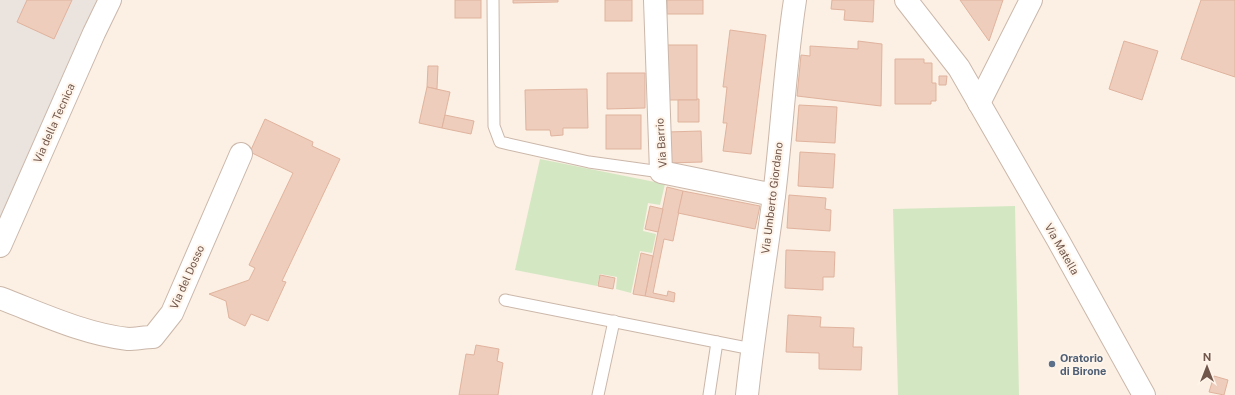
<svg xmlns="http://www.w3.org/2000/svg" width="1235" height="395" font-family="'Public Sans',sans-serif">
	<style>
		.industrial { fill: #eae3de }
		.green { fill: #d4e7c3 }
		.building { fill: #eecdbc; stroke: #e0b39e }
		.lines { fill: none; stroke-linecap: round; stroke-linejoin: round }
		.lane-casing { stroke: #cbb7aa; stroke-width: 13 }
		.street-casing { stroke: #cbb7aa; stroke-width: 24 }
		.lane { stroke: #fff; stroke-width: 11 }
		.street { stroke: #fff; stroke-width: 22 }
		.service-dot { fill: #5c6f8a; stroke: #fef4e9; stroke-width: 1.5 }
		.labels { text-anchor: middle; stroke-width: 4; stroke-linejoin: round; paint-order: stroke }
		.street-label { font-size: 11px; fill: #71564b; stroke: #fef4e9 }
		.service-label { font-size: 11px; font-weight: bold; fill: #4e5e75; stroke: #fef4e9; text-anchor: start }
	</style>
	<rect width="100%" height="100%" fill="#fbf0e3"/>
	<polygon class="industrial" points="0,0 99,0 0,220"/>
	<g class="green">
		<polygon points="540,159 665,184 660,205 648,203 643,231 656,234 652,253 640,251 631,293 616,289 617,277 600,274 597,286 515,270"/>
		<polygon points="1015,206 1019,395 898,395 893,209"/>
	</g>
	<g class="building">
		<polygon points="27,0 72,0 54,39 17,22"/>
		<rect x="455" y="0" width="26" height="18"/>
		<polygon points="513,0 558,0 558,2 513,3"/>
		<rect x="605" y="0" width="27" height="21"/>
		<rect x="667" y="0" width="36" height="14"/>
		<polygon points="832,0 874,0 873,22 844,20 845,10 831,9"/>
		<polygon points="960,0 1003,0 989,41 974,20"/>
		<polygon points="1201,0 1235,0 1235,77 1181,59"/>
		<polygon points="730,30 766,35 751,154 723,151 727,123 723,123 727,87 723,87"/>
		<polygon points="858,41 882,44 881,106 797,96 801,55 810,56 810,46 858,49"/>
		<polygon points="1124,41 1158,51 1142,100 1109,89"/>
		<rect x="663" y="45" width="34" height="55"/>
		<polygon points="895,59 924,59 924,63 932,63 932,83 936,83 936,101 931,101 931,104 895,104"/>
		<polygon points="428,66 438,66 437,89 427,87"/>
		<polygon points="607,73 645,73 645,108 607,109"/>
		<polygon points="939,76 947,76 946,85 939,85"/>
		<polygon points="427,87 450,92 442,128 419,123"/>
		<polygon points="587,89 588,128 563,128 563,135 551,136 550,130 526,130 525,90"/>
		<polygon points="697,99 699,99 699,122 678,122 678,100 697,100"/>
		<polygon points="799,105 837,107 835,143 796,141"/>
		<polygon points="445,115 474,121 471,134 442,128"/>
		<rect x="606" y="115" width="35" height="34"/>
		<polygon points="265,119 313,142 312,146 340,159 282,281 286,282 268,321 251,314 245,326 229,318 226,301 209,294 249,280 255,268 249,265 293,173 250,152"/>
		<polygon points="701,131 702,162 668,163 667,132"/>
		<polygon points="800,152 835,154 833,188 798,186"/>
		<polygon points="667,187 683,191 673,241 664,239 653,293 667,296 668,291 675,293 674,302 645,296"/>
		<polygon points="683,191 760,206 755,229 678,213"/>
		<polygon points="789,195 826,198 825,209 831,210 830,231 787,228"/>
		<polygon points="650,206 663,209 658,232 645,229"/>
		<polygon points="786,250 835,252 834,277 823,277 823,290 785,288"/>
		<polygon points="641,253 653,256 645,296 633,294"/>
		<polygon points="600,275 615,278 613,289 598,286"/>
		<polygon points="788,315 821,317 820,327 854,328 853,347 862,347 861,370 819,369 819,353 786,352"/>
		<polygon points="476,345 499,349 497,361 503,363 498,395 459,395 466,354 474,355"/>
		<polygon points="1214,376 1228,380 1224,395 1209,392"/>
	</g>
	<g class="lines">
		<defs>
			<g id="lane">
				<polyline points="493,0 494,126 500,142 589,162 661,172"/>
				<polyline points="505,300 752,349"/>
				<polyline points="598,395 614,321"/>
				<polyline points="709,395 717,342"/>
			</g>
			<g id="street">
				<polyline points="655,0 661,172 774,195"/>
				<polyline points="906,0 959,68 1058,240 1144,395"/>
				<polyline points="979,103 1031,0"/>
				<polyline points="0,246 94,33 110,0"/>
				<path d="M0 298C42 314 84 334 128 339 136 339 145 337 153 337L172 313 241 154"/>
				<path d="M747 395C754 329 765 263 774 196 782 131 785 65 795 0"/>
			</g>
		</defs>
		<use href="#lane" class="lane-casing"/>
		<use href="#street" class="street-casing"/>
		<use href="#lane" class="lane"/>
		<use href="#street" class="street"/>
	</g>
	<circle class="service-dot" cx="1052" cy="364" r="4"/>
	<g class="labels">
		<g class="street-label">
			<text transform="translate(54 123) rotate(-66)" y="4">Via della Tecnica</text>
			<text transform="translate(661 143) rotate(-94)" y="4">Via Barrio</text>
			<text transform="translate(772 198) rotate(-83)" y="4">Via Umberto Giordano</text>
			<text transform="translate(1062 249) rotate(60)" y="4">Via Matella</text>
			<text transform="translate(187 277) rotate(-66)" y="4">Via del Dosso</text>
		</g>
		<g class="service-label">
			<text x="1060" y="362">Oratorio<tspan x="1060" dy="13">di Birone</tspan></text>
		</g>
	</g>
	<g transform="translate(1207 367)" stroke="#fef4e9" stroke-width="3" paint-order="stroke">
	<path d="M0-3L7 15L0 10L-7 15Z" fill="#71564b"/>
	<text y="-6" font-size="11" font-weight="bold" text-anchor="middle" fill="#71564b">N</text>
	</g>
</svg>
